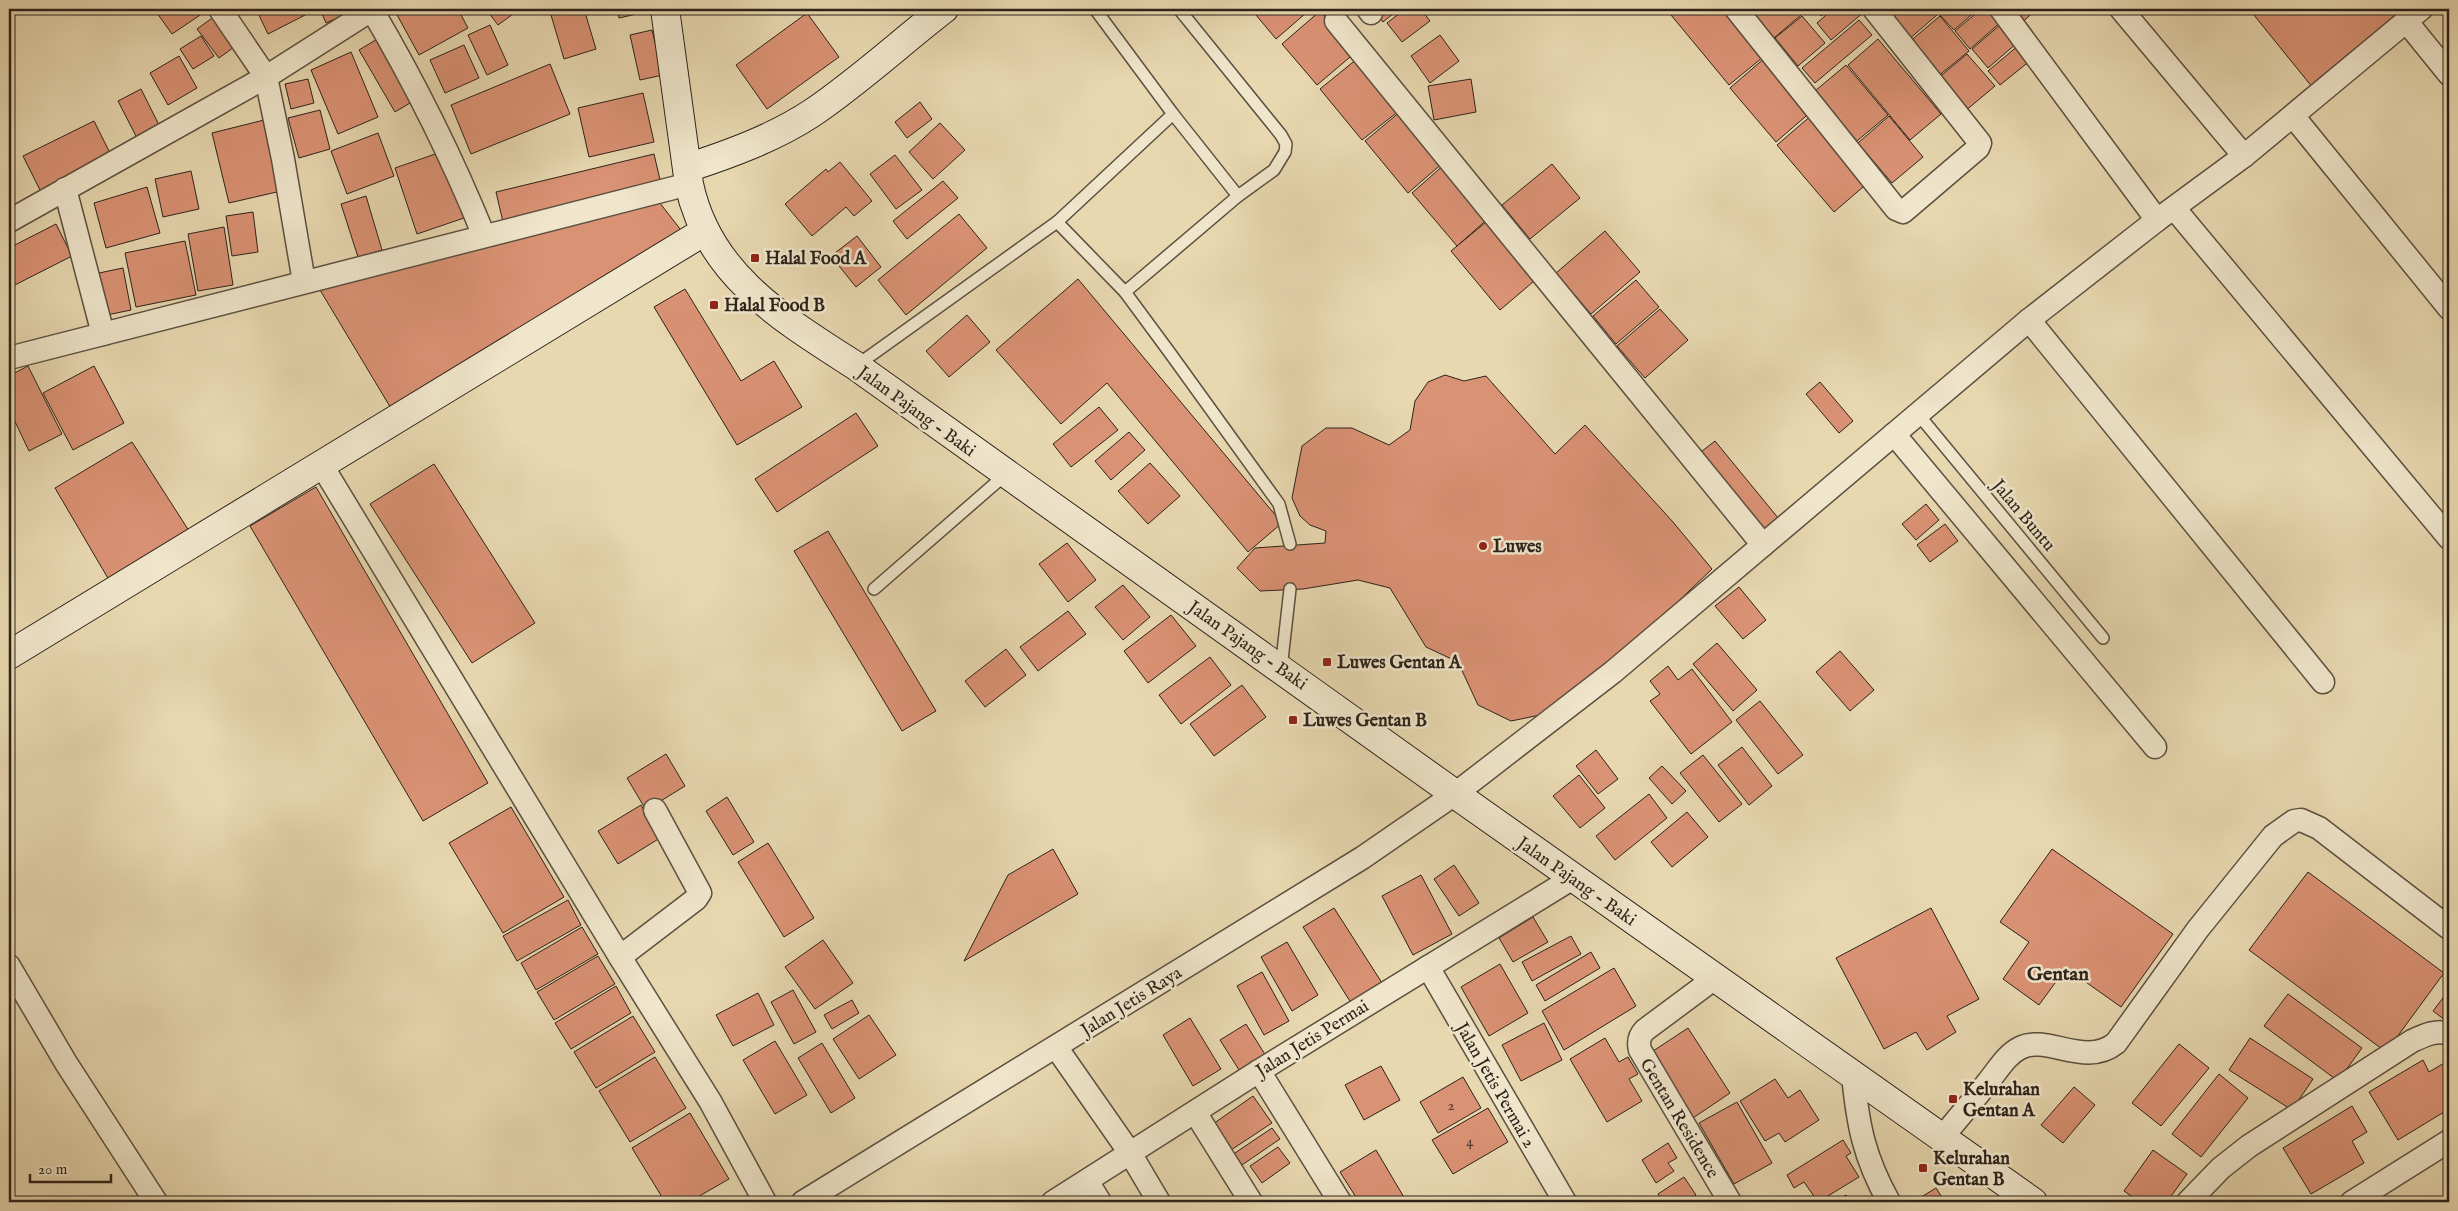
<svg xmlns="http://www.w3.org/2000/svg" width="2458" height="1211" font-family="'IM FELL English',serif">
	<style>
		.building { fill: #da9274; stroke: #2c221a }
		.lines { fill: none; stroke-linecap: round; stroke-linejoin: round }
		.lane-casing { stroke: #5b5040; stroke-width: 14 }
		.street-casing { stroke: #5b5040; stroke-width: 25 }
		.secondary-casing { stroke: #2c221a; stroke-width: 30 }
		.lane { stroke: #f0e6cc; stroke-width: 11 }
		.street { stroke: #f0e6cc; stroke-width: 22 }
		.secondary { stroke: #f0e6cc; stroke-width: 28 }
		.poi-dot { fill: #8f2418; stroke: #f0e6cc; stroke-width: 2 }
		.labels { text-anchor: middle; stroke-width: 5; stroke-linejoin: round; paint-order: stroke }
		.number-label { font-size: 15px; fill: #583e30 }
		.poi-label { font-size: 18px; font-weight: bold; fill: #2c221a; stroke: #f0e6cc; text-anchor: start }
		.street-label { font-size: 18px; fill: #2c221a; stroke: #f0e6cc }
		.quarter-label { font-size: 20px; font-weight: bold; fill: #2c221a; stroke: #f0e6cc }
	</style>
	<rect width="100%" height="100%" fill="#e8d8b0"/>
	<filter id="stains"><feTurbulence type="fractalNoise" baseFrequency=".004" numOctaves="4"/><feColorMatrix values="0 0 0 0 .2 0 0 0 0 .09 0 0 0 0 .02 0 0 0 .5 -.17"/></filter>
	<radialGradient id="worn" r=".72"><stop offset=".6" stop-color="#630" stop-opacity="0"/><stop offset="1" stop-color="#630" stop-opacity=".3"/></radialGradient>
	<g class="building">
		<polygon points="164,9 209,9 172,34 157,13"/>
		<polygon points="256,9 309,9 311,12 268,34"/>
		<polygon points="320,9 358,9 326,23"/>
		<polygon points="404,9 458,9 468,28 419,55 396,13"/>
		<polygon points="486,9 520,9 498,25"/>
		<polygon points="573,9 584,9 596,49 564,59 551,15"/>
		<polygon points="617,9 654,9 654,10 619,18"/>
		<polygon points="815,9 828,9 820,15"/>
		<polygon points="1251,9 1302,9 1306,13 1276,39"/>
		<polygon points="1372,9 1399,9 1383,22"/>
		<polygon points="1405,9 1421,9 1430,21 1402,42 1387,23"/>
		<polygon points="1666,9 1732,9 1768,53 1729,85"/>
		<polygon points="1749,9 1808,9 1774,38"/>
		<polygon points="1815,9 1830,9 1821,16"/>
		<polygon points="1833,9 1862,9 1864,12 1831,40 1817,23"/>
		<polygon points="1892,9 1932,9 1937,15 1908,40 1886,14"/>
		<polygon points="1947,9 1978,9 1954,30 1940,15"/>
		<polygon points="1981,9 1989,9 2001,22 1970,49 1955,31"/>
		<polygon points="2005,9 2037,9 2019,25"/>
		<polygon points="2249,9 2400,9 2404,14 2313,88"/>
		<polygon points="1320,11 1356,52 1317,85 1282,44"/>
		<polygon points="807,13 839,57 767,109 736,65"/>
		<polygon points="215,16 237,45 219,58 197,29"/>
		<polygon points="1802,16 1825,43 1798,66 1775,38"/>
		<polygon points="1940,16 1969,51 1937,77 1908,43"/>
		<polygon points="1859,20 1872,35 1815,83 1802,68"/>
		<polygon points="2001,24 2017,43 1988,68 1972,49"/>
		<polygon points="490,25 508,65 487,75 468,35"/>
		<polygon points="652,30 663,75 640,80 630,35"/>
		<polygon points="384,35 420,97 395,112 359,50"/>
		<polygon points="1440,35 1459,61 1430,83 1411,56"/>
		<polygon points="201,36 214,56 193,69 180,49"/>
		<polygon points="1878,39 1941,114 1910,140 1848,65"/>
		<polygon points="464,45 479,78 445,93 430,60"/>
		<polygon points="2019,45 2031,60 2000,85 1988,71"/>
		<polygon points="351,52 378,117 338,134 311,70"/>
		<polygon points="1967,54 1995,86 1964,112 1937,79"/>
		<polygon points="179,56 197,88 168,105 150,73"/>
		<polygon points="1767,56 1813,110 1776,142 1730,88"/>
		<polygon points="1358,58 1400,110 1362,140 1320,89"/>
		<polygon points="550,64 570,114 471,154 451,105"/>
		<polygon points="1846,65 1888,115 1857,141 1815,91"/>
		<polygon points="308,79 314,103 291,109 285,84"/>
		<polygon points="1471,79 1476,112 1434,120 1428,86"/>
		<polygon points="141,89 161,129 138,140 118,101"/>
		<polygon points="643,93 654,142 589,157 578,108"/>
		<polygon points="920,102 932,119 907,138 895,122"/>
		<polygon points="320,110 330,149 299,158 288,118"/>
		<polygon points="1401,111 1444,162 1408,193 1365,141"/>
		<polygon points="1813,114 1870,181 1834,212 1777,145"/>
		<polygon points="1889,116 1923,157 1892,183 1858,143"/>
		<polygon points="264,120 281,191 229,203 212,133"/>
		<polygon points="94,121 112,157 41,192 23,156"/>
		<polygon points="940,123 965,150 933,179 909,152"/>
		<polygon points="378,133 394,176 347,194 331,151"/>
		<polygon points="441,152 464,218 417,234 395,168"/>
		<polygon points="654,154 661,184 503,222 496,192"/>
		<polygon points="895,155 922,190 896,209 870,174"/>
		<polygon points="840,162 872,201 854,216 846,207 812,236 785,204 826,169 828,172"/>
		<polygon points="1446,163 1491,216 1457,246 1412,193"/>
		<polygon points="1552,164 1580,198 1530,239 1502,205"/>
		<polygon points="191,171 199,209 163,217 155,179"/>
		<polygon points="943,181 958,198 907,239 893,221"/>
		<polygon points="147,187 160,233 106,248 94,203"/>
		<polygon points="366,196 382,250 358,257 341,204"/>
		<polygon points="656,198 684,234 392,410 320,290"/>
		<polygon points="253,212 258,252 232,256 226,216"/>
		<polygon points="959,214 987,248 906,315 878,280"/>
		<polygon points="1491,218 1540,276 1500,310 1451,251"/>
		<polygon points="56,224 72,256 9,288 9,248"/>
		<polygon points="224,227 233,285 198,291 188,234"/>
		<polygon points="1605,231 1640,272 1591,314 1556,273"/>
		<polygon points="857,236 881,267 856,287 831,256"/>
		<polygon points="185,241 196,295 136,307 125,253"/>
		<polygon points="123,268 131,310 107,315 99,273"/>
		<polygon points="1078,279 1282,523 1248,552 1107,383 1061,424 996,350"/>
		<polygon points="1636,280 1659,307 1616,344 1593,316"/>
		<polygon points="685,289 741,381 774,361 802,407 737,445 654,307"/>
		<polygon points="1660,309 1688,340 1645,378 1617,346"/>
		<polygon points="967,315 990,342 949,377 926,351"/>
		<polygon points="28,366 62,434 29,451 9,409 9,376"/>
		<polygon points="94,366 124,423 73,450 43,393"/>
		<polygon points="1445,375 1464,381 1486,376 1555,454 1585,425 1673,522 1712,569 1639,639 1555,712 1511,721 1478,705 1458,662 1426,647 1390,588 1358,580 1303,589 1260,591 1237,568 1255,548 1325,543 1326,531 1310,525 1300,516 1292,498 1302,446 1326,428 1352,428 1389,445 1410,430 1415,401 1428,382"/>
		<polygon points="1820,382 1853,421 1839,433 1806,394"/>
		<polygon points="1099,407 1118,430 1071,467 1053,444"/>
		<polygon points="856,413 878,446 777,512 755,479"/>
		<polygon points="1129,432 1145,450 1111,480 1095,461"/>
		<polygon points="1715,441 1779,519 1762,533 1697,455"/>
		<polygon points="132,442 191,534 109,580 55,488"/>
		<polygon points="1150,463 1180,496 1148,524 1118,491"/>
		<polygon points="434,464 535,623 472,663 370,504"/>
		<polygon points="316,487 488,783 423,821 250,526"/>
		<polygon points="1926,504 1939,520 1916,540 1902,524"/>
		<polygon points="1945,524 1958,541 1930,562 1917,545"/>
		<polygon points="828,531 936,711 902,731 794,551"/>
		<polygon points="1067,543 1096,580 1068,602 1039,564"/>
		<polygon points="1123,585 1150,617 1123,640 1095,607"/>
		<polygon points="1739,587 1766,620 1743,639 1715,606"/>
		<polygon points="1068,611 1086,634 1038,671 1020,647"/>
		<polygon points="1171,615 1196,646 1148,683 1124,651"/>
		<polygon points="1717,643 1757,690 1733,711 1693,664"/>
		<polygon points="1006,649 1026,675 985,707 965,681"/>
		<polygon points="1840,651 1874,690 1850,711 1816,672"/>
		<polygon points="1210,657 1231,685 1181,724 1159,695"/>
		<polygon points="1668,666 1678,680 1692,669 1732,722 1691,754 1650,701 1660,694 1650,681"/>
		<polygon points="1242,685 1266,717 1214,756 1190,724"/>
		<polygon points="1760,701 1803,755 1778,774 1736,720"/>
		<polygon points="1742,747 1772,786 1749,805 1718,765"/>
		<polygon points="1596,750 1618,779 1598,794 1576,766"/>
		<polygon points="666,754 685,786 646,810 627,778"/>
		<polygon points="1703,755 1742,804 1719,822 1680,773"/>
		<polygon points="1662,766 1686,791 1672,804 1649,778"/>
		<polygon points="1579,775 1605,808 1580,828 1553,796"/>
		<polygon points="1649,794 1667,818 1615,860 1596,836"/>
		<polygon points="727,797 754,842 733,855 706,811"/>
		<polygon points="641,805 660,838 618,864 598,831"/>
		<polygon points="511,807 564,897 503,933 449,843"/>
		<polygon points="1687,812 1708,837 1672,867 1651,842"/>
		<polygon points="768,843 814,918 784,937 738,862"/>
		<polygon points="1053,849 1078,894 964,961 1008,875"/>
		<polygon points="2052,849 2173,934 2121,1007 2066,968 2039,1005 2003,979 2029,942 2000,922"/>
		<polygon points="1454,865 1479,903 1459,916 1434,879"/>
		<polygon points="2308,872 2444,973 2386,1052 2249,950"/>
		<polygon points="1421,875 1452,934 1413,955 1382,896"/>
		<polygon points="568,900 581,925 517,961 503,936"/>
		<polygon points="1334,908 1384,986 1353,1006 1303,927"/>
		<polygon points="1931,908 1979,999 1947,1016 1956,1032 1927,1050 1916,1032 1884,1049 1836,958"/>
		<polygon points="1533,917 1548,942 1513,962 1499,938"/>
		<polygon points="582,927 598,954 536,990 521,963"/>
		<polygon points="1571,936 1581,954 1532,981 1522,962"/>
		<polygon points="823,940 853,983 815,1009 785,967"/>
		<polygon points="1287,942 1318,995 1292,1011 1261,957"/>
		<polygon points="1591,952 1600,968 1545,1001 1536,985"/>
		<polygon points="598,956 615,984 554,1020 537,992"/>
		<polygon points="1500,964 1528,1013 1489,1036 1461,987"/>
		<polygon points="1614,968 1636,1006 1564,1050 1542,1011"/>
		<polygon points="1262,972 1289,1021 1264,1035 1237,986"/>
		<polygon points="616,986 631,1013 571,1049 555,1023"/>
		<polygon points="793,990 816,1032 794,1044 771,1002"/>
		<polygon points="2449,990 2449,1023 2433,1011"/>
		<polygon points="758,993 774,1025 733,1046 716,1015"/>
		<polygon points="2288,994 2362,1048 2338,1081 2264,1026"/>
		<polygon points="852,1000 859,1013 832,1029 824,1015"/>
		<polygon points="869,1015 896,1055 859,1079 833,1039"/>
		<polygon points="633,1016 655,1052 596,1088 574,1052"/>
		<polygon points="1190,1018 1221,1069 1193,1086 1163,1035"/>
		<polygon points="1544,1023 1562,1060 1521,1081 1502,1045"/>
		<polygon points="1246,1024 1266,1056 1241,1073 1220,1040"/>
		<polygon points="1688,1028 1730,1093 1693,1118 1650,1053"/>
		<polygon points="1605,1038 1619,1062 1628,1057 1638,1074 1629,1079 1642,1101 1607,1122 1570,1059"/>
		<polygon points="2250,1038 2313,1079 2292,1110 2229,1070"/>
		<polygon points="775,1041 807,1095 775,1114 743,1060"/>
		<polygon points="822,1043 855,1098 831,1113 798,1058"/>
		<polygon points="2179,1044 2209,1068 2161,1126 2132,1103"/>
		<polygon points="655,1057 686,1108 630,1142 599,1091"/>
		<polygon points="2423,1060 2429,1072 2446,1062 2449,1067 2449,1109 2398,1140 2369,1092"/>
		<polygon points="1381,1066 1400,1100 1364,1120 1345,1085"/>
		<polygon points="2219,1074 2248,1098 2201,1157 2172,1134"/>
		<polygon points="1463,1077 1481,1108 1438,1133 1420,1102"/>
		<polygon points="1775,1079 1788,1098 1800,1090 1819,1120 1785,1142 1779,1133 1765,1141 1740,1101"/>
		<polygon points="2074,1087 2095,1105 2063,1143 2041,1125"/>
		<polygon points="1253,1096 1272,1123 1231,1150 1213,1124"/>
		<polygon points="1737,1102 1772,1163 1734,1184 1699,1123"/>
		<polygon points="2352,1106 2367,1132 2352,1141 2364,1163 2311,1194 2283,1148"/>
		<polygon points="1488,1108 1508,1142 1453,1174 1432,1140"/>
		<polygon points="690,1113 729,1179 689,1202 665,1202 632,1148"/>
		<polygon points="1272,1128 1280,1139 1236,1169 1229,1157"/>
		<polygon points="1843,1140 1851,1153 1846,1156 1859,1177 1818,1202 1804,1182 1794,1188 1787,1175"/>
		<polygon points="1668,1143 1677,1158 1668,1163 1674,1171 1656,1183 1642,1160"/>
		<polygon points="1278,1147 1290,1163 1262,1183 1250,1166"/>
		<polygon points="1376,1150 1405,1199 1400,1202 1359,1202 1340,1172"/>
		<polygon points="2153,1150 2187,1174 2167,1202 2140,1202 2124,1191"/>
		<polygon points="1684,1177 1696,1195 1685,1202 1664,1202 1658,1194"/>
		<polygon points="1936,1188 1945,1202 1913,1202"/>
		<polygon points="1846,1195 1851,1202 1834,1202"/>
	</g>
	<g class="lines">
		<defs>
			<g id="lane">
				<polyline points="1173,114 1238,196"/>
				<polyline points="1057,222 1173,114 1095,9"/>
				<polyline points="1125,292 1238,196 1274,170 1285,152 1286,144 1281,135 1179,9"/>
				<polyline points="856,366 1057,222 1125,292 1170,353 1279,504 1290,544"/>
				<polyline points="1918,414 2103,638"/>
				<polyline points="874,589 1005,475"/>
				<polyline points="1281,669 1290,589"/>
			</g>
			<g id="street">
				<polyline points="220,9 266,77 283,159 304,282"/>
				<polyline points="1368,9 1371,13"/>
				<polyline points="1736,9 1896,209 1903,212 1978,148 1980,143 1874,9"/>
				<polyline points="2001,9 2157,220"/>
				<polyline points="2121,9 2244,156"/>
				<path d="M372 10C415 83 452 157 484 236"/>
				<polyline points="1336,21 1763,545"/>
				<polyline points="2406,21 2449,74"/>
				<polyline points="2293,116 2449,308"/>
				<polyline points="65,189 103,334"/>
				<polyline points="2174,208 2449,538"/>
				<polyline points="9,221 266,77 373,9"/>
				<polyline points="2029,320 2323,682"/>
				<polyline points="9,358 689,184"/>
				<polyline points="1894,434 2155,747"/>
				<polyline points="321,464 620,957 710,1101 765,1202"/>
				<polyline points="620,957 696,899 700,893 655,810"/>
				<polyline points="9,966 66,1063 156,1202"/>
				<polyline points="1428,967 1565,1202"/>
				<path d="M1715 978 1645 1030C1639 1036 1638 1042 1640 1050L1730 1202"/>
				<polyline points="1056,1047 1130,1153 1159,1202"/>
				<polyline points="1259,1071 1340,1202"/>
				<path d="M1853 1075C1858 1126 1864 1157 1889 1202"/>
				<polyline points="1195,1112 1251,1202"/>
				<path d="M1942 1138C1957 1119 1973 1101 1988 1082 1998 1070 2006 1055 2020 1048 2047 1034 2085 1068 2116 1043L2198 929 2273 836 2294 821 2301 820 2319 828 2449 928"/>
				<polyline points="1087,1181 1100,1202"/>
				<polyline points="803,1202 1362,858 1455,794 1613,672 2029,320 2157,220 2244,156 2421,9"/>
				<polyline points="1053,1202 1259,1071 1573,878"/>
				<path d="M2188 1202 2221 1168 2249 1146 2412 1041C2423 1036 2437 1029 2449 1034"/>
				<polyline points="2352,1202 2449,1141"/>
			</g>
			<g id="secondary">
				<path d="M665 9 689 184C708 275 783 319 856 366L1455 794 2033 1202"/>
				<path d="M687 168C730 154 774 138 812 113 858 82 900 43 944 9"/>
				<polyline points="9,655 705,231"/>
			</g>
		</defs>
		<use href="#lane" class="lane-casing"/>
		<use href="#street" class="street-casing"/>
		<use href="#secondary" class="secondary-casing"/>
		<use href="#lane" class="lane"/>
		<use href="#street" class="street"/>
		<use href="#secondary" class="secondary"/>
	</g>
	<g class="poi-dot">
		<rect x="750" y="253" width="10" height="10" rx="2.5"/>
		<rect x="709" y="300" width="10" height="10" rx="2.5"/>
		<circle cx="1483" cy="546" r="5"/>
		<rect x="1322" y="657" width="10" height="10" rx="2.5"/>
		<rect x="1288" y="715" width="10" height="10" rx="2.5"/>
		<rect x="1948" y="1094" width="10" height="10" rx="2.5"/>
		<rect x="1918" y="1163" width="10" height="10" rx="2.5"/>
	</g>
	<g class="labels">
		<g class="number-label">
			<text x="1451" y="1110">2</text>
			<text x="1470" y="1146">4</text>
		</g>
		<g class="poi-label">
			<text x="765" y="264">Halal Food A</text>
			<text x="724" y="311">Halal Food B</text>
			<text x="1493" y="552">Luwes</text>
			<text x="1337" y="668">Luwes Gentan A</text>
			<text x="1303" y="726">Luwes Gentan B</text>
			<text x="1963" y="1095">Kelurahan<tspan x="1963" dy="21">Gentan A</tspan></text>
			<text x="1933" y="1164">Kelurahan<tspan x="1933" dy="21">Gentan B</tspan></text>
		</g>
		<g class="street-label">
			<text transform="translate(917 411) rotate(36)" y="6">Jalan Pajang - Baki</text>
			<text transform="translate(2024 515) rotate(50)" y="6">Jalan Buntu</text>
			<text transform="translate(1248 645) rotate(35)" y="6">Jalan Pajang - Baki</text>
			<text transform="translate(1577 881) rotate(35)" y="6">Jalan Pajang - Baki</text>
			<text transform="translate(1131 1001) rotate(-32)" y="6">Jalan Jetis Raya</text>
			<text transform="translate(1312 1038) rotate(-32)" y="6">Jalan Jetis Permai</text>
			<text transform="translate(1496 1085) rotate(60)" y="6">Jalan Jetis Permai 2</text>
			<text transform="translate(1680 1118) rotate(59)" y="6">Gentan Residence</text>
		</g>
		<g class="quarter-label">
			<text x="2058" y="980">Gentan</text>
		</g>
	</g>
	<rect width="2458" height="1211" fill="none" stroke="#e8d8b0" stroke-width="30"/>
	<rect x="10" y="10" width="2438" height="1191" fill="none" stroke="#2c221a" stroke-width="2.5"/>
	<rect x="15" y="15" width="2428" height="1181" fill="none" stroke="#2c221a"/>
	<path d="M30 1174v8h81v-8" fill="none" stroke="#2c221a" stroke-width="2.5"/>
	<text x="38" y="1174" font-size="15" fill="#2c221a" stroke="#f0e6cc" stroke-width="4" paint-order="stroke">20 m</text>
	<rect width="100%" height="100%" filter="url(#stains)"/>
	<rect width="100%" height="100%" fill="url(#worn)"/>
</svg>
